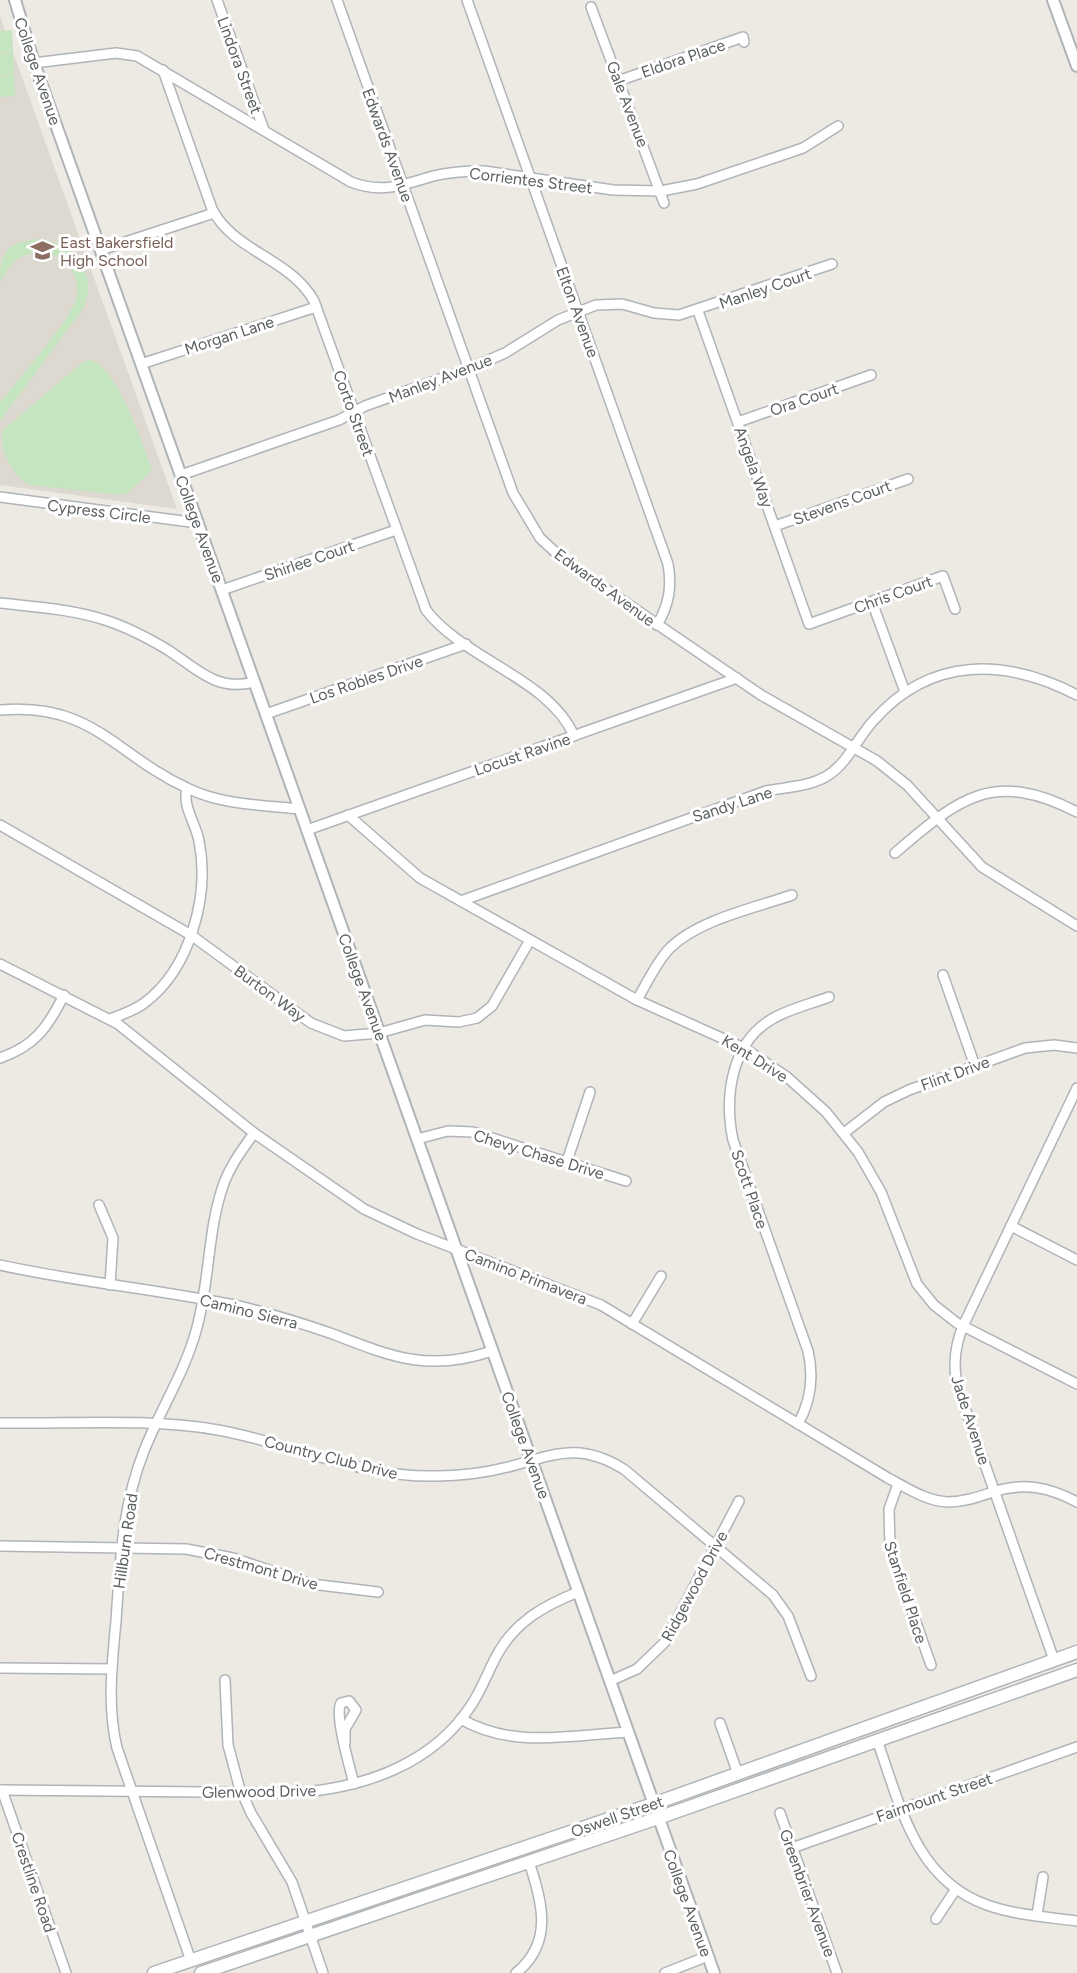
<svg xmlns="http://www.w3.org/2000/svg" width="1077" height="1973" font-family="Figtree,sans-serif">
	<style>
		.education { fill: #ddd9d1 }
		.green { fill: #c5e4c0 }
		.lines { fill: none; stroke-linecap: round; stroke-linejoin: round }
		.minor-casing { stroke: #b0b4b8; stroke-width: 12 }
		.tertiary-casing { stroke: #b0b4b8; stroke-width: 14 }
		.secondary-casing { stroke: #afb4b8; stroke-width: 15 }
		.minor { stroke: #fff; stroke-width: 9 }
		.tertiary { stroke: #fff; stroke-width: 10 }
		.secondary { stroke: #fff; stroke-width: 12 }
		.labels { text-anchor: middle; stroke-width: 6; stroke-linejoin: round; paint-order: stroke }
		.street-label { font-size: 16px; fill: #5b6063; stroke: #fff }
		.education-label { font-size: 16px; fill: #785e54; stroke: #fff; text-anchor: start }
	</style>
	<rect width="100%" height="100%" fill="#ede9e3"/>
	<polygon class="education" points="0,16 177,509 0,485"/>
	<g class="green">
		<polygon points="12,30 13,52 0,53 0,31"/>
		<polygon points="13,53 14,74 0,75 0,54"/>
		<polygon points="14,75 15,96 0,97 0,76"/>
		<path d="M37 239C69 240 96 268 86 301 82 314 71 324 63 335 42 364 21 393 0 421V403C16 382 70 321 76 299 84 269 54 244 25 255 13 259 7 271 0 281 0 252 7 243 37 239Z"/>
		<path d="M90 360C116 364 144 447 152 470L128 493 120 495 30 485C13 478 0 450 2 431L83 362Z"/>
	</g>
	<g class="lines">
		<defs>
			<g id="minor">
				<polyline points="217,0 264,130"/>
				<polyline points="337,0 513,493 540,538 566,562 761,695 877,761 907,785 982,867 1077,926"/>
				<path d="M467 0 668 564C672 587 669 605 657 625"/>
				<polyline points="591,7 664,203"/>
				<path d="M34 63 116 53 137 56 351 182C382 194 403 185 433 176 449 172 466 171 484 171L613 190 661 191 697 184 803 148 838 126"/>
				<path d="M163 70 212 209C234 252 290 258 314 301L426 610C463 659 550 679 574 736"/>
				<polyline points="618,81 743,37 744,42"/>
				<polyline points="101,250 214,213"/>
				<polyline points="698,311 809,624 943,576 955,609"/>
				<polyline points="141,364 316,307"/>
				<polyline points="738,422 871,375"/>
				<polyline points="181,475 339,420 365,406 468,369 505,353 558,320 596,305 622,304 654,313 679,315 832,264"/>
				<polyline points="0,497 198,523"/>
				<polyline points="775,526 908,479"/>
				<polyline points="222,590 396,530"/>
				<polyline points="872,602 905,692"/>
				<path d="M0 603C36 607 71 609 105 620 127 627 148 638 168 650 197 669 217 692 254 682"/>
				<path d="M0 710C92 702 114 754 187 788 221 805 262 805 300 809"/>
				<polyline points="266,714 466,644"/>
				<polyline points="348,815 420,878 637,1000 744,1048 787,1077 826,1112 858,1152 881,1192 917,1284 934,1305 957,1323 1077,1384"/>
				<polyline points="0,825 191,935 311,1023 344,1036 379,1033 425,1020 459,1022 477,1018 492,1006 530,940"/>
				<polyline points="307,830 737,678"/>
				<path d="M895 853C959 798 993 769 1077 812"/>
				<path d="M461 901 766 791C787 787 808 787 827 776 849 762 857 738 874 720 931 656 1005 658 1077 695"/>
				<path d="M0 964 118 1024 254 1133 364 1209 417 1234 601 1305 888 1478C907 1488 926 1501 948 1502 964 1502 978 1497 993 1492 1023 1482 1049 1487 1077 1502"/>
				<polyline points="943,975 975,1066"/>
				<path d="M637 1000C647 983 656 963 669 949 697 920 755 908 792 895"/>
				<path d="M110 1019C121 1015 133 1011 143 1004 190 970 210 896 199 841 196 824 182 806 187 789"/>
				<path d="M0 1058C35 1046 48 1027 64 995"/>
				<polyline points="844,1133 884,1102 909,1090 1025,1048 1054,1045 1077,1048"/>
				<polyline points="417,1139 448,1131 473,1132 626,1181"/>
				<polyline points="567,1161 590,1092"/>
				<polyline points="99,1205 113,1238 110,1285"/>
				<polyline points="1011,1226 1077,1260"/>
				<path d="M0 1265C77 1282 156 1289 234 1305 266 1312 298 1322 330 1333 390 1356 427 1373 492 1351"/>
				<polyline points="632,1324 661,1276"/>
				<path d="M0 1423C71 1424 149 1418 218 1430 291 1443 361 1478 436 1476 460 1476 484 1473 508 1467 554 1455 579 1441 625 1470L773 1595 788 1616 811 1676"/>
				<path d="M798 1424C811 1401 814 1377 808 1351L733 1140C724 1097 731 1043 772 1019 789 1009 810 1004 829 997"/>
				<polyline points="898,1484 889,1509 890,1549 931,1665"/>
				<polyline points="0,1546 186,1549 233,1558 311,1584 378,1592"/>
				<path d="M1054 1660 959 1391C952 1368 954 1348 963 1326L1077 1088"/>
				<polyline points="0,1668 112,1669"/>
				<polyline points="225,1680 228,1745 239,1786 251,1813 292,1882 323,1973"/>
				<polyline points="610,1681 637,1669 665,1642 739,1501"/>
				<path d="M461 1719C512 1749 572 1735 628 1732"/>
				<polyline points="720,1723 738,1774"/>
				<path d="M877 1740C900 1804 915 1880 987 1905 1015 1915 1047 1917 1077 1921"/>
				<path d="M345 1743V1729L356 1710 349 1701 341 1703C334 1714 350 1768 354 1784"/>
				<path d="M0 1790 294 1793C363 1788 433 1765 472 1704 482 1689 488 1671 497 1655 515 1622 543 1606 578 1592"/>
				<polyline points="2,1790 66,1973"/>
				<polyline points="780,1813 837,1973"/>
				<polyline points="792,1848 1077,1747"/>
				<polyline points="1037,1915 1043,1877"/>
				<polyline points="936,1919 956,1889"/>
				<path d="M191 1961 117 1748C107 1706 112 1664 116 1621 120 1563 122 1506 144 1451 160 1410 184 1374 196 1331 210 1283 207 1230 224 1183 231 1164 243 1149 254 1133"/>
				<path d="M516 1973C554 1943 542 1901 529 1862"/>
				<polyline points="665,1973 708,1956"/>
			</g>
			<g id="tertiary">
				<polyline points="15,0 34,63 714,1973"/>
				<polyline points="1053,0 1077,66"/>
			</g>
			<g id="secondary">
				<polyline points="154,1973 653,1804 1077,1652"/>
				<polyline points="201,1973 658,1818 1077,1670"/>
			</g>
		</defs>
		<use href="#minor" class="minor-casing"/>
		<use href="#tertiary" class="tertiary-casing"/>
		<use href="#secondary" class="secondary-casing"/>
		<use href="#minor" class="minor"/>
		<use href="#tertiary" class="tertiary"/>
		<use href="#secondary" class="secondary"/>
	</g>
	<defs>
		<symbol id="school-bare" viewBox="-9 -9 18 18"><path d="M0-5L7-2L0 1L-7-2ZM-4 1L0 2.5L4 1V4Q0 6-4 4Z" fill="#8d6e63" stroke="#fff" stroke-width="2.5" paint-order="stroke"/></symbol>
	</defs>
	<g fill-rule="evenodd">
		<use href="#school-bare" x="26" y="234" width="33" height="33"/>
	</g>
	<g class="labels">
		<g class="street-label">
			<text transform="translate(683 58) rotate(-19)" y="6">Eldora Place</text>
			<text transform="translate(240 65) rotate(70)" y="6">Lindora Street</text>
			<text transform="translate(38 71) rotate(71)" y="6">College Avenue</text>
			<text transform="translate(628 104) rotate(69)" y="6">Gale Avenue</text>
			<text transform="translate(388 145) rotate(70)" y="6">Edwards Avenue</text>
			<text transform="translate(531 180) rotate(7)" y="6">Corrientes Street</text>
			<text transform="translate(765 288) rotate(-19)" y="6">Manley Court</text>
			<text transform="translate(578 312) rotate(70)" y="6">Elton Avenue</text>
			<text transform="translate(229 335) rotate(-18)" y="6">Morgan Lane</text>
			<text transform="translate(440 378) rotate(-21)" y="6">Manley Avenue</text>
			<text transform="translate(804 399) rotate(-19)" y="6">Ora Court</text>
			<text transform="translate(354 413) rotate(70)" y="6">Corto Street</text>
			<text transform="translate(754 467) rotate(70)" y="6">Angela Way</text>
			<text transform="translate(842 502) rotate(-20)" y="6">Stevens Court</text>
			<text transform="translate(99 511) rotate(7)" y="6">Cypress Circle</text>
			<text transform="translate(200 529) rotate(70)" y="6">College Avenue</text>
			<text transform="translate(309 560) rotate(-19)" y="6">Shirlee Court</text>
			<text transform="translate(605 587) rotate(36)" y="6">Edwards Avenue</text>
			<text transform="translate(893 594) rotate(-20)" y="6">Chris Court</text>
			<text transform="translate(366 679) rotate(-19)" y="6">Los Robles Drive</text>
			<text transform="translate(522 754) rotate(-19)" y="6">Locust Ravine</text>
			<text transform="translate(732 804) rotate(-18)" y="6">Sandy Lane</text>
			<text transform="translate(363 987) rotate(70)" y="6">College Avenue</text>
			<text transform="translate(270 993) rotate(36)" y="6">Burton Way</text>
			<text transform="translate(755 1058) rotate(32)" y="6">Kent Drive</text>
			<text transform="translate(955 1073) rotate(-20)" y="6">Flint Drive</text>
			<text transform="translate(539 1154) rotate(17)" y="6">Chevy Chase Drive</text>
			<text transform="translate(750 1189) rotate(71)" y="6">Scott Place</text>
			<text transform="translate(526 1276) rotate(21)" y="6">Camino Primavera</text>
			<text transform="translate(249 1311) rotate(14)" y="6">Camino Sierra</text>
			<text transform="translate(971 1420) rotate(72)" y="6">Jade Avenue</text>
			<text transform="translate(526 1445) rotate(70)" y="6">College Avenue</text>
			<text transform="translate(331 1457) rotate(14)" y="6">Country Club Drive</text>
			<text transform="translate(125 1541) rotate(-82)" y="6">Hillburn Road</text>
			<text transform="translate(261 1568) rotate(16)" y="6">Crestmont Drive</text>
			<text transform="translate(694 1586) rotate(-62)" y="6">Ridgewood Drive</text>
			<text transform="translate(906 1592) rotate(72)" y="6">Stanfield Place</text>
			<text transform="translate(259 1791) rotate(-1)" y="6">Glenwood Drive</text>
			<text transform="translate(934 1797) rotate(-19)" y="6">Fairmount Street</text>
			<text transform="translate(617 1816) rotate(-19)" y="6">Oswell Street</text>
			<text transform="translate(34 1882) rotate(71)" y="6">Crestline Road</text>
			<text transform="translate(808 1893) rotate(70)" y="6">Greenbrier Avenue</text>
			<text transform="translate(688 1903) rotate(70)" y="6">College Avenue</text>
		</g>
		<g class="education-label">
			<text x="60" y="248">East Bakersfield<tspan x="60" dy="18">High School</tspan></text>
		</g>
	</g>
</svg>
